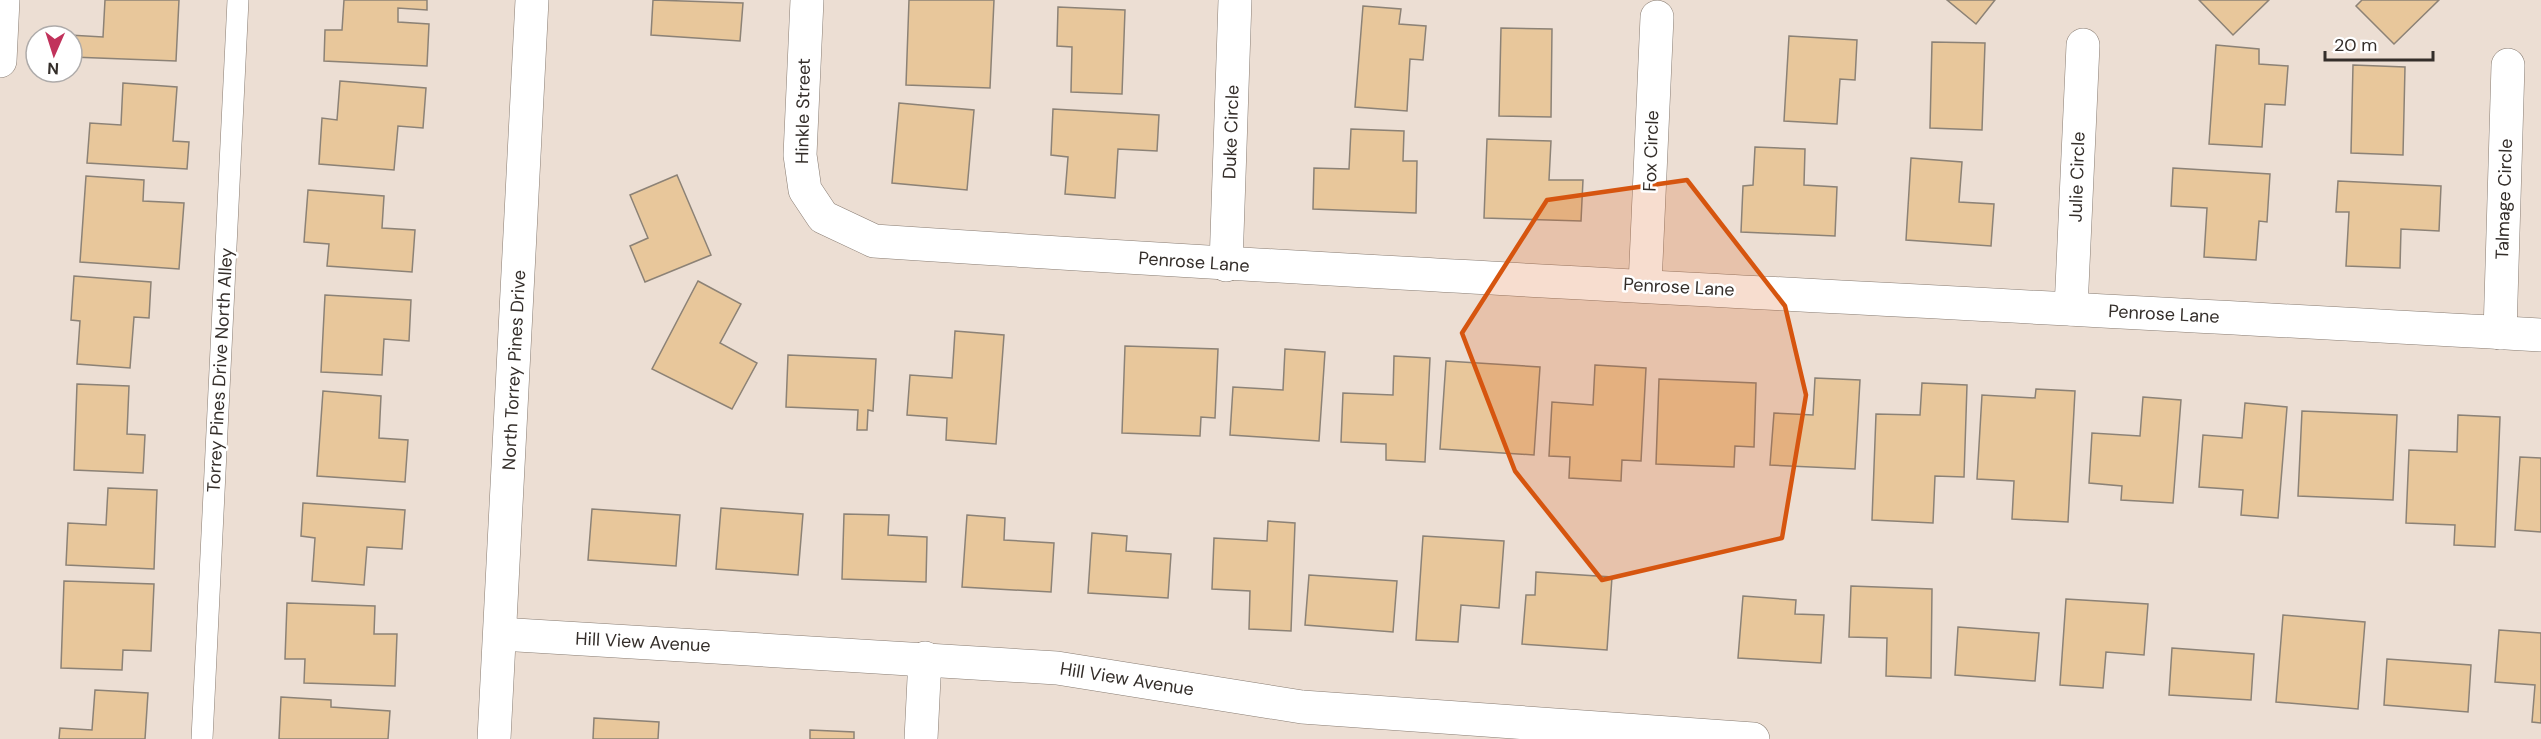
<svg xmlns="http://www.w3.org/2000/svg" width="2541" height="739" font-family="'DM Sans',sans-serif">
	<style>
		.building { fill: #e8c79b; stroke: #8c8276; stroke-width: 1.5 }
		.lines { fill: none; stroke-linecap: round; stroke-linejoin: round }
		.lane-casing { stroke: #887c72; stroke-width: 22 }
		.street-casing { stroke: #887c72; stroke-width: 34 }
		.secondary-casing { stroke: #887c72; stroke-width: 34 }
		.lane { stroke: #fff; stroke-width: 21 }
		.street { stroke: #fff; stroke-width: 33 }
		.secondary { stroke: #fff; stroke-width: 33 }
		.marked { fill: #d6550f; fill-opacity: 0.2; stroke: #d6550f; stroke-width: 4.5; stroke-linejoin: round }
		.labels { text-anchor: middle; stroke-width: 5; stroke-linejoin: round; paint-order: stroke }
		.street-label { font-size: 18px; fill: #342e2a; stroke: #fff }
	</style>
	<rect width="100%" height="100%" fill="#ecded3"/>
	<g class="building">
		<polygon points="105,0 179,0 176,61 72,57 72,36 69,35 103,37"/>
		<polygon points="344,0 427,0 427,10 398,8 398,22 429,24 427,66 324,61 325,30 342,30"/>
		<polygon points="653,0 743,3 740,41 651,35"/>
		<polygon points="909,0 994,0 990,88 906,85"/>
		<polygon points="1947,0 1995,0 1976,24"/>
		<polygon points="2199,0 2269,0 2233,35"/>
		<polygon points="2362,0 2439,0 2394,44 2356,6"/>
		<polygon points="1363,6 1401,9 1399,24 1426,26 1423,60 1410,59 1407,111 1355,107"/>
		<polygon points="1058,7 1125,10 1122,94 1071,92 1072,47 1057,46"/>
		<polygon points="1501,28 1552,29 1551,117 1499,116"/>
		<polygon points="1789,36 1857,40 1855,80 1840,79 1837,124 1784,121"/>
		<polygon points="1932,42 1985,43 1982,130 1930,128"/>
		<polygon points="2216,45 2259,49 2259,64 2288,66 2285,105 2265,104 2262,147 2209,144"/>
		<polygon points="2353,65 2405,67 2403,155 2351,153"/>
		<polygon points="340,81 426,88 423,128 398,126 394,170 319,164 322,118 337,120"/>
		<polygon points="123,83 177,87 173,141 189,142 187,169 87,163 90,123 121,125"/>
		<polygon points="899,103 974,110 967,190 892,183"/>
		<polygon points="1053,109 1159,115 1157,151 1118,149 1115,198 1065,194 1068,157 1051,155"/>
		<polygon points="1351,129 1404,131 1403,161 1417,161 1416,213 1313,209 1314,168 1349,169"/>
		<polygon points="1487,139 1551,141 1549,180 1583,180 1581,221 1484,218"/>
		<polygon points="1755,147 1805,149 1804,185 1837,187 1835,236 1741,232 1743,186 1753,185"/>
		<polygon points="1911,158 1962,162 1959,202 1994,204 1991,246 1906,240"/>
		<polygon points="2173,168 2270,174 2267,222 2259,221 2256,260 2204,257 2207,208 2171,206"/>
		<polygon points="677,175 711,255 645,282 630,246 648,238 630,195"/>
		<polygon points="86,176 144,180 143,201 184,203 179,269 80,262"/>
		<polygon points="2338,181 2441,186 2439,231 2401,229 2400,268 2346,266 2349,212 2336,212"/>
		<polygon points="308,190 384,196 382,228 415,230 412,272 327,266 329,244 304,242"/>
		<polygon points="74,276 151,282 149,318 134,317 130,368 77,364 80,321 71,320"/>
		<polygon points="698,281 741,304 720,343 757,363 732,409 652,369"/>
		<polygon points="325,295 411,300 409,341 384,339 382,375 321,372"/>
		<polygon points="955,331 1004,335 996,444 946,440 947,418 907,415 910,375 952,378"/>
		<polygon points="1125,346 1218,349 1215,418 1201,417 1200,436 1122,433"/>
		<polygon points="1285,349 1325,352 1319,441 1230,435 1233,387 1283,390"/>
		<polygon points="788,355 876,359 873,411 868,410 867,430 857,430 858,410 786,407"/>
		<polygon points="1394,356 1430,358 1425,462 1386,460 1386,444 1341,442 1343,393 1393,395"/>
		<polygon points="1446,361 1540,367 1534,455 1440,449"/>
		<polygon points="1595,365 1646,368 1641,461 1622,460 1621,481 1569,478 1570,457 1549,456 1552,402 1593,405"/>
		<polygon points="1815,378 1860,380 1855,469 1770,465 1774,413 1813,415"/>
		<polygon points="1659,379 1756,383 1754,447 1735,446 1734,467 1656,464"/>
		<polygon points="1922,383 1967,385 1964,477 1935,476 1933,523 1872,520 1876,414 1920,415"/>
		<polygon points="77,384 129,386 127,434 145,435 143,473 74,470"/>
		<polygon points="2036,389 2075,391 2068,522 2012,519 2014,481 1977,479 1982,395 2035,398"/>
		<polygon points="323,391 381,396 379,438 408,440 405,482 317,476"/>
		<polygon points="2143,397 2181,400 2173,503 2121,500 2122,486 2089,483 2092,433 2140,436"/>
		<polygon points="2245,403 2287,407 2278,518 2241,515 2243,490 2199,487 2203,435 2242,438"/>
		<polygon points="2302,411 2397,415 2393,500 2298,496"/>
		<polygon points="2458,415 2500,417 2495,547 2454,545 2455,525 2406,523 2409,450 2457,452"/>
		<polygon points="2520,457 2541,458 2541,532 2515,530"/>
		<polygon points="108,488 157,490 154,569 66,565 68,523 106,525"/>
		<polygon points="303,503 405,510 402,549 367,547 364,585 312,581 315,538 301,536"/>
		<polygon points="721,508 803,514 798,575 716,569"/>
		<polygon points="592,509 680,515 676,566 588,560"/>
		<polygon points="844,514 889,515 888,535 927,537 926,582 842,579"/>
		<polygon points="967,515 1005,518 1004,540 1054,543 1051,592 962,587"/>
		<polygon points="1268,521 1295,523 1291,631 1249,629 1250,591 1212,589 1214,538 1267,541"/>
		<polygon points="1092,533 1127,536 1126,551 1171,554 1168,598 1088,593"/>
		<polygon points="1423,536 1504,541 1499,608 1461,605 1458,642 1416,640"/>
		<polygon points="1536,572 1612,577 1607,650 1522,644 1526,595 1535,595"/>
		<polygon points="1309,575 1397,581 1393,632 1305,625"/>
		<polygon points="64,581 154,584 151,651 123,650 122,670 61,668"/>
		<polygon points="1851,586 1932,589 1931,678 1886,676 1887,638 1849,637"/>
		<polygon points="1743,596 1796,600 1795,614 1824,615 1821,663 1738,658"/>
		<polygon points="2066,599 2148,604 2144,655 2106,652 2103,688 2060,685"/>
		<polygon points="287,603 375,606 374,634 397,634 395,686 304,683 305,659 285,659"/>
		<polygon points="2283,615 2365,622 2358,709 2276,702"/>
		<polygon points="1958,627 2039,633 2035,681 1955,675"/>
		<polygon points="2499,630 2541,633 2541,723 2532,722 2535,685 2495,682"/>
		<polygon points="2172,648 2254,654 2251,700 2169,695"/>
		<polygon points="2387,659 2471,665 2468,712 2384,705"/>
		<polygon points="95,690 148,693 145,739 59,739 60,728 92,730"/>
		<polygon points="281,697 331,700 331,707 390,711 388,739 279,739"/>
		<polygon points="594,718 659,722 658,739 593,739"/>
		<polygon points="810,730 854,732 854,739 810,739"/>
	</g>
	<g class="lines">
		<defs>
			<polyline id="lane" points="202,739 238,0"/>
			<g id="street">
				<path d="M807 0 800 155 805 190 823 217 874 241C1430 278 1985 303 2541 335"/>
				<polyline points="0,61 3,0"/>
				<polyline points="1226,265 1235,0"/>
				<polyline points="1645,285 1657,17"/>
				<polyline points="2071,309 2083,45"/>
				<polyline points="2500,333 2508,65"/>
				<polyline points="501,634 1057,668 1302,707 1753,739"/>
				<polyline points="921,739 925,658"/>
			</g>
			<polyline id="secondary" points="494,739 532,0"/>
		</defs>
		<use href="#lane" class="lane-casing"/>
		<use href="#street" class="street-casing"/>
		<use href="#secondary" class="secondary-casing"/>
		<use href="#lane" class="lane"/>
		<use href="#street" class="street"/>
		<use href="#secondary" class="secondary"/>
	</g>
	<path class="marked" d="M1687 180 1785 306 1806 395 1782 538 1602 580 1515 471 1462 333 1547 200Z"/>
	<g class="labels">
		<g class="street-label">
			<text transform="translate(803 111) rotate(-89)" y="6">Hinkle Street</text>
			<text transform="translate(1231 132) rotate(-88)" y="6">Duke Circle</text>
			<text transform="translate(1651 151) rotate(-88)" y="6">Fox Circle</text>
			<text transform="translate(2077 177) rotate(-88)" y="6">Julie Circle</text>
			<text transform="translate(2504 199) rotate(-88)" y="6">Talmage Circle</text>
			<text transform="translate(1194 262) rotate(4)" y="6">Penrose Lane</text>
			<text transform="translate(1679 287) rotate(3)" y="6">Penrose Lane</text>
			<text transform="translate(2164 314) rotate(3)" y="6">Penrose Lane</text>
			<text transform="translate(220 370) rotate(-87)" y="6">Torrey Pines Drive North Alley</text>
			<text transform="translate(514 370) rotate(-87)" y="6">North Torrey Pines Drive</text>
			<text transform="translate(643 642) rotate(3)" y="6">Hill View Avenue</text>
			<text transform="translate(1127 679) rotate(9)" y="6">Hill View Avenue</text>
		</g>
	</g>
	<g transform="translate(54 54) rotate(183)"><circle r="28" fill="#ffffff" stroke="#aeabaa" stroke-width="1.5"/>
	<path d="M0-4.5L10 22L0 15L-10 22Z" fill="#c1325b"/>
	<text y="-9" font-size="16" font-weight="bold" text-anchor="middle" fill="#342e2a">N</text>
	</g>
	<path d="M2325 51v9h108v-9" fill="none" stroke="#342e2a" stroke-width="3"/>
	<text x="2334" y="51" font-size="18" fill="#342e2a" stroke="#ffffff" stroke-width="4.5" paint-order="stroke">20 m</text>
</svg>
